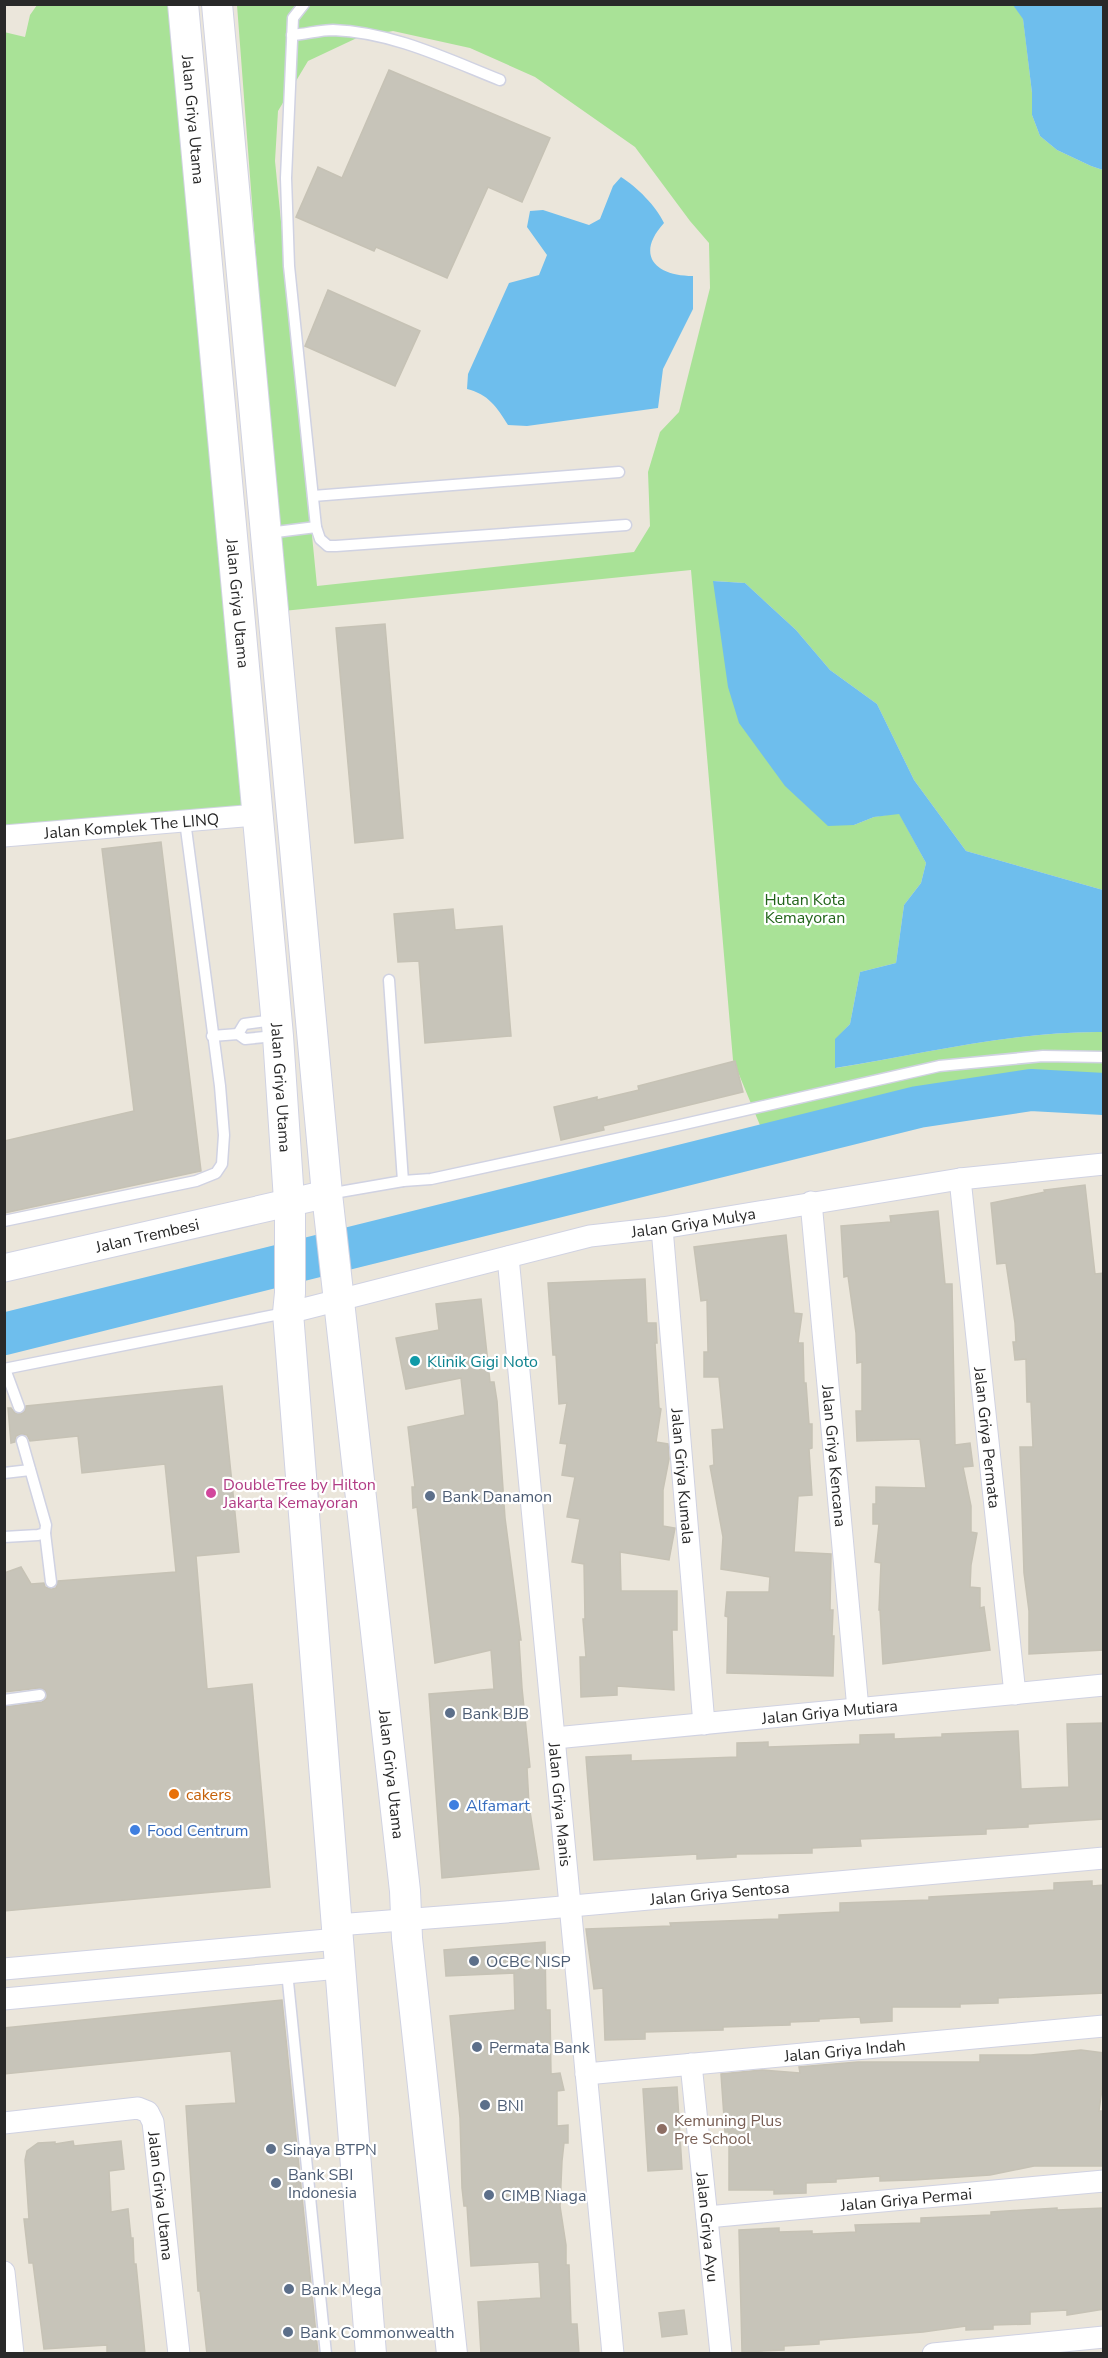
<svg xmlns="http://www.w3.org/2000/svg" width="1108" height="2358" font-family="'Nunito Sans',sans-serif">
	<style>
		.green { fill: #a9e297; fill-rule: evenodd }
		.water { fill: #6ebeed }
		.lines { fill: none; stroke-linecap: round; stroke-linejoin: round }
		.river { stroke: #6ebeed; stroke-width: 42 }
		.building { fill: #c7c4b9; stroke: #c6c2b5; stroke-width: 1.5 }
		.service-casing { stroke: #d0d2e2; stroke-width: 13 }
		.minor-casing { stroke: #d0d2e2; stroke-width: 23 }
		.tertiary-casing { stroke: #d0d2e2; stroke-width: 29 }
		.secondary-casing { stroke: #d0d2e2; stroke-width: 32 }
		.service { stroke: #fff; stroke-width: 10 }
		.minor { stroke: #fff; stroke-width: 21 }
		.tertiary { stroke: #fff; stroke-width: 27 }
		.secondary { stroke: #fff; stroke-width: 30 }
		.culture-dot { fill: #0f9aa8; stroke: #fff; stroke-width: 2 }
		.hotel-dot { fill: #d1479c; stroke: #fff; stroke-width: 2 }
		.service-dot { fill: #5c6f8a; stroke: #fff; stroke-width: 2 }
		.food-dot { fill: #e8710a; stroke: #fff; stroke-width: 2 }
		.shop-dot { fill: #3f7fe0; stroke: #fff; stroke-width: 2 }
		.education-dot { fill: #8d6e63; stroke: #fff; stroke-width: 2 }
		.labels { text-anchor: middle; stroke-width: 4.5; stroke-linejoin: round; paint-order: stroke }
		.street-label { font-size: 16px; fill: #292929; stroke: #fff }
		.park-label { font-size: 16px; fill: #22651a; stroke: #fff }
		.culture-label { font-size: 16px; fill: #0d838f; stroke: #fff; text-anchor: start }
		.hotel-label { font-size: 16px; fill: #b23c85; stroke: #fff; text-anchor: start }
		.service-label { font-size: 16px; fill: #4e5e75; stroke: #fff; text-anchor: start }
		.food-label { font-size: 16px; fill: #c56008; stroke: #fff; text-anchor: start }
		.shop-label { font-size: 16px; fill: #366cbe; stroke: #fff; text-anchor: start }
		.education-label { font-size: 16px; fill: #785e54; stroke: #fff; text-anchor: start }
	</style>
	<rect width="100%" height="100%" fill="#ebe6db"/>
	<g class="green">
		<path d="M1013 4 1023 18 1032 93V115L1040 136 1057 150 1091 166 1103 170V890L966 851 914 780 877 704 830 670 796 630 745 583 714 581 719 614 854 825 874 817 899 813 926 863 921 883 904 905 896 963 860 972 850 1024 835 1040 836 1068C922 1054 1015 1031 1103 1032V1081L1046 1079 955 1091 764 1135 733 1060 691 570 283 611 237 5ZM393 31 470 48 535 77 635 147 690 221 709 243 710 288 679 412 660 432 648 472 650 526 634 552 317 586 275 161 278 111 308 61 359 37Z"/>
		<polygon points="37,5 167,5 185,21 257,815 5,837 4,32 25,37 30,15"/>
	</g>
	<g class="water">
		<polygon points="1013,5 1103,5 1103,170 1091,166 1057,150 1040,136 1032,115 1032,93 1023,19"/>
		<path d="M621 177C637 187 656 206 664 223 635 255 655 276 693 276V309L663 369 658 408 527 426 508 425C497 407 488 394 467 389L468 374 509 283 539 275 547 255 527 227 530 211 543 210 589 225 600 219 613 186Z"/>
		<path d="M713 581 745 583 796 630 830 670 877 704 914 780 966 851 1103 890V1032C1014 1031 923 1054 835 1068V1039L850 1024 860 972 896 963 904 905 921 883 926 863 899 814 874 817 854 825 828 826 785 786 739 723 728 687Z"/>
	</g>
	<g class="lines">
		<polyline class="river" points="4,1334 918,1107 1031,1090 1104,1094"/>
	</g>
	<g class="building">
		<polygon points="389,70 550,138 522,202 488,187 447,278 376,247 374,251 296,217 318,167 342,178"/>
		<polygon points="328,290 420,331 395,386 305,346"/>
		<polygon points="385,624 403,838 355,843 336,628"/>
		<polygon points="161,842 201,1171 4,1213 4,1141 134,1111 102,849"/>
		<polygon points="453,909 455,930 502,926 511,1036 425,1043 419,961 398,962 394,914"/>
		<polygon points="735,1061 743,1092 603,1126 604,1130 561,1140 554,1107 597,1097 597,1100 639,1090 638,1086"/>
		<polygon points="1085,1185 1095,1274 1104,1273 1104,1650 1029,1654 1029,1611 1024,1573 1020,1447 1033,1447 1031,1402 1027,1402 1026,1359 1015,1360 1013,1342 1016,1342 1015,1323 1006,1263 997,1264 991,1203 1045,1192 1044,1190"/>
		<polygon points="938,1211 945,1284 952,1284 955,1445 970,1443 973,1466 963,1467 971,1506 971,1532 977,1533 971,1565 970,1587 980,1588 980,1608 984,1607 990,1650 883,1664 880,1610 879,1610 881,1563 875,1562 879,1524 873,1524 873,1504 876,1504 876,1487 926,1488 920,1439 857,1441 856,1411 862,1411 862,1362 857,1363 856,1333 848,1276 844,1277 841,1226 891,1222 890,1216"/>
		<polygon points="786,1235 794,1313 802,1314 798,1343 803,1343 804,1383 806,1383 809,1424 812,1424 812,1448 809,1449 812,1495 798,1496 794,1552 831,1554 830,1610 833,1610 832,1636 834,1636 833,1676 727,1673 728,1617 725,1616 727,1592 769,1592 770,1577 721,1569 723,1537 710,1466 714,1465 712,1430 724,1429 719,1377 704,1377 704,1352 708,1352 707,1300 701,1301 694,1247"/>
		<polygon points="645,1279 647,1323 656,1323 657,1343 655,1343 659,1408 661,1409 656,1442 668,1444 669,1459 663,1490 663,1526 675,1528 669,1560 620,1552 621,1591 677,1591 677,1630 672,1630 674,1690 617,1686 617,1695 581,1697 580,1657 586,1657 583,1619 585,1619 584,1564 572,1562 580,1519 567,1517 575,1477 562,1475 567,1444 560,1443 567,1403 559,1404 556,1355 553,1355 548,1283"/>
		<polygon points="481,1299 490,1382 494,1382 497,1401 505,1518 521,1640 519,1640 522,1688 530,1767 527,1768 529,1805 539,1869 442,1878 429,1694 494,1689 491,1650 435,1663 417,1507 413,1508 412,1487 415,1487 408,1427 465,1415 461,1378 406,1389 396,1338 439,1330 436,1304"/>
		<polygon points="222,1386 239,1552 196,1556 207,1689 252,1684 270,1887 4,1911 4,1707 42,1702 47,1698 47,1695 45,1690 40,1688 4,1692 4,1573 21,1567 31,1584 44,1583 45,1587 51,1589 56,1588 58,1581 176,1572 165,1464 82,1473 78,1436 30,1441 27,1435 21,1434 16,1436 15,1442 11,1443 8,1408 11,1408 15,1413 21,1414 25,1411 26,1406"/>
		<polygon points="1104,1723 1104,1819 1028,1824 1028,1827 986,1829 986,1834 860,1839 861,1846 812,1848 812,1853 736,1854 736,1857 697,1859 697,1854 594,1860 586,1757 631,1755 631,1761 737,1757 737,1743 768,1742 768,1747 860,1744 860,1735 894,1734 894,1739 942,1737 942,1734 1018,1731 1021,1789 1069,1787 1067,1724"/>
		<polygon points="1092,1881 1092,1886 1104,1885 1104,1993 998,1998 998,2003 960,2004 960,2007 892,2007 892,2021 861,2023 860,2017 819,2019 819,2021 790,2022 790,2025 723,2027 723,2030 645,2032 645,2039 605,2040 603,1988 594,1989 586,1929 671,1926 670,1923 779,1919 779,1915 840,1912 840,1903 929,1900 929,1897 1054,1890 1054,1883"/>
		<polygon points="545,1942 546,2010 550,2010 551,2074 560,2073 564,2090 557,2091 557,2126 568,2125 568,2143 564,2143 562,2161 560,2206 566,2245 566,2265 569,2265 571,2324 577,2324 579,2354 481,2354 478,2302 541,2298 539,2262 471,2266 467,2206 464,2206 462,2188 460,2118 450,2016 515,2010 514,1973 446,1976 444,1950"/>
		<polygon points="282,2000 318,2354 207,2354 200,2291 198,2291 186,2106 236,2103 231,2051 4,2074 4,2028"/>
		<polygon points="1081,2050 1104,2053 1104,2074 1099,2111 1103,2111 1103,2166 1034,2166 990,2175 914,2180 880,2181 880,2176 836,2179 836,2182 806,2183 806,2193 774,2194 774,2190 729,2190 729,2132 725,2132 721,2074 762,2070 800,2073 799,2067 858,2062 980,2062 980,2055 1031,2055"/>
		<polygon points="677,2087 682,2169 648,2171 643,2089"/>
		<polygon points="73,2141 74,2146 121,2141 124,2169 109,2171 111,2212 128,2209 131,2238 133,2238 134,2264 136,2264 145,2354 107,2354 107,2345 44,2349 33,2263 29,2263 24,2219 29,2219 25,2160 27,2151 38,2143 55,2142 55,2144"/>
		<polygon points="1057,2208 1057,2210 1104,2208 1104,2309 1067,2315 1067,2310 1030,2312 1030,2324 993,2325 993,2329 966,2330 966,2326 923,2332 819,2340 819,2344 784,2346 784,2350 742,2352 739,2230 779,2228 779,2232 812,2231 812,2234 856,2232 855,2225 921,2223 921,2218 991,2215 991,2212"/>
		<polygon points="684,2310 687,2334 662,2337 659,2313"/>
	</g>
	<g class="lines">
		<defs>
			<g id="service">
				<polyline points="304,4 293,18 286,178 289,266 316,527 320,539 328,546 336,546 626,525"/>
				<path d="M292 35C306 34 320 30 333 30 392 32 447 59 500 80"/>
				<polyline points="313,496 619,472"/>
				<polyline points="268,533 316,527"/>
				<polyline points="389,980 403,1181"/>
				<polyline points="238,1034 244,1024 274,1020"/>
				<polyline points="212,1036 238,1034 245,1039 275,1036"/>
				<polyline points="328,1194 403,1181 431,1179 667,1128 939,1066 1043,1056 1104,1057"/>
				<polyline points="4,1221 196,1181 216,1173 222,1164 224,1135 220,1086 185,821"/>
				<polyline points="4,1369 285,1313"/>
				<polyline points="5,1369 19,1407"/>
				<polyline points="4,1473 30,1470"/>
				<polyline points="45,1533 51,1582"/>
				<polyline points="4,1537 38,1535 45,1533 46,1525 22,1441"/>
				<polyline points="4,1700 40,1695"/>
				<polyline points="287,1972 326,2354"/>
			</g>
			<g id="minor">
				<path id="s1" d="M4 836 257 815"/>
				<path id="s2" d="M960 1179 1015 1694"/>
				<path id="s3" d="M811 1202 858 1709"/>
				<path id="s4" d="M662 1228 704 1724"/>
				<path id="s5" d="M508 1257 613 2354"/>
				<path id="s6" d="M288 1313 590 1236 662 1228 960 1179 1104 1164"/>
				<path id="s7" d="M555 1738 1104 1685"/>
				<path id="s8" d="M337 1925 506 1912 1104 1858"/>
				<polyline points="4,1969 338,1939"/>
				<polyline points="4,1999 339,1968"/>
				<path id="s9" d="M691 2064 721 2354"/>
				<path id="s10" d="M586 2074 1104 2026"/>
				<path id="s11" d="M4 2123 138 2108 148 2112 153 2122 179 2354"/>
				<path id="s12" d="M707 2217 1104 2181"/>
				<polyline points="4,2272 13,2354"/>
				<polyline points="933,2354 1104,2337"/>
			</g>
			<g id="tertiary">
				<path id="s13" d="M4 1268 327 1194"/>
			</g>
			<g id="secondary">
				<path id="s14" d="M183 4 278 1036 290 1215V1293L288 1313 371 2354"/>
				<path id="s15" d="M217 4 327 1194 405 1891 407 1938 452 2354"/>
			</g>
		</defs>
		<use href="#service" class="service-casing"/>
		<use href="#minor" class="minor-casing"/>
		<use href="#tertiary" class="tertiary-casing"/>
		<use href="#secondary" class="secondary-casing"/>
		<use href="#service" class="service"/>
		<use href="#minor" class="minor"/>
		<use href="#tertiary" class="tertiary"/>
		<use href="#secondary" class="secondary"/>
	</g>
	<circle class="culture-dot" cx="415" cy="1361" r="6"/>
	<circle class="hotel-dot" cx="211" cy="1493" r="6"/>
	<g class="service-dot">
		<circle cx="430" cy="1496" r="6"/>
		<circle cx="450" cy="1713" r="6"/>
		<circle cx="474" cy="1961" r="6"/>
		<circle cx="477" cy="2047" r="6"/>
		<circle cx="485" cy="2105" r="6"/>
		<circle cx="271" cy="2149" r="6"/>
		<circle cx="276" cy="2183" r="6"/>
		<circle cx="489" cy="2195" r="6"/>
		<circle cx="289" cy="2289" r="6"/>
		<circle cx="288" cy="2332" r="6"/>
	</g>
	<circle class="food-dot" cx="174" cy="1794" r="6"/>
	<g class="shop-dot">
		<circle cx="454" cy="1805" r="6"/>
		<circle cx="135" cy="1830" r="6"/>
	</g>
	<circle class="education-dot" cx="662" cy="2129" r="6"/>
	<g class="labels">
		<g class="street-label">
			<text dy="6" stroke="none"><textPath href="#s14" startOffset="116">Jalan Griya Utama</textPath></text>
			<text dy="6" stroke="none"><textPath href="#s14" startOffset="602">Jalan Griya Utama</textPath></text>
			<text dy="6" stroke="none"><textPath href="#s1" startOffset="128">Jalan Komplek The LINQ</textPath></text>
			<text dy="6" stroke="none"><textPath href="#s14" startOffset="1088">Jalan Griya Utama</textPath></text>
			<text dy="6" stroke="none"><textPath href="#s6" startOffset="416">Jalan Griya Mulya</textPath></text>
			<text dy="6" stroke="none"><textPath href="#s13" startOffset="147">Jalan Trembesi</textPath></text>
			<text dy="6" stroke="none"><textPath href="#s2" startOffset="260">Jalan Griya Permata</textPath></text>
			<text dy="6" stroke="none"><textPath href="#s3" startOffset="255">Jalan Griya Kencana</textPath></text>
			<text dy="6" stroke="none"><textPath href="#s4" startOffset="249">Jalan Griya Kumala</textPath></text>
			<text dy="6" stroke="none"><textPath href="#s7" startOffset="276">Jalan Griya Mutiara</textPath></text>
			<text dy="6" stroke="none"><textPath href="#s15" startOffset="1779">Jalan Griya Utama</textPath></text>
			<text dy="6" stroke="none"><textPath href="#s5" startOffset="550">Jalan Griya Manis</textPath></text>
			<text dy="6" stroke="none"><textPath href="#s8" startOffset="384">Jalan Griya Sentosa</textPath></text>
			<text dy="6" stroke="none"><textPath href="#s10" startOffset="260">Jalan Griya Indah</textPath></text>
			<text dy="6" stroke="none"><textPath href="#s11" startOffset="231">Jalan Griya Utama</textPath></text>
			<text dy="6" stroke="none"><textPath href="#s12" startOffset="200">Jalan Griya Permai</textPath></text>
			<text dy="6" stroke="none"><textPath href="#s9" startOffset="164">Jalan Griya Ayu</textPath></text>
		</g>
		<g class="park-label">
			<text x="805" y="905">Hutan Kota<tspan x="805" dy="18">Kemayoran</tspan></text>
		</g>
		<g class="culture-label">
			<text x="427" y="1367">Klinik Gigi Noto</text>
		</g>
		<g class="hotel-label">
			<text x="223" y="1490">DoubleTree by Hilton<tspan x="223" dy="18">Jakarta Kemayoran</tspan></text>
		</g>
		<g class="service-label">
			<text x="442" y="1502">Bank Danamon</text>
			<text x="462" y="1719">Bank BJB</text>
			<text x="486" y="1967">OCBC NISP</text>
			<text x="489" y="2053">Permata Bank</text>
			<text x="497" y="2111">BNI</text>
			<text x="283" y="2155">Sinaya BTPN</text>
			<text x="288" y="2180">Bank SBI<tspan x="288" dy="18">Indonesia</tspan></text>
			<text x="501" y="2201">CIMB Niaga</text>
			<text x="301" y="2295">Bank Mega</text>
			<text x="300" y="2338">Bank Commonwealth</text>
		</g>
		<g class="food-label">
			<text x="186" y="1800">cakers</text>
		</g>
		<g class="shop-label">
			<text x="466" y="1811">Alfamart</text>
			<text x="147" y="1836">Food Centrum</text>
		</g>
		<g class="education-label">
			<text x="674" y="2126">Kemuning Plus<tspan x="674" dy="18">Pre School</tspan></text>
		</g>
	</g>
	<rect width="1108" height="2358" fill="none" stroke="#292929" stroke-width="12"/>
</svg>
